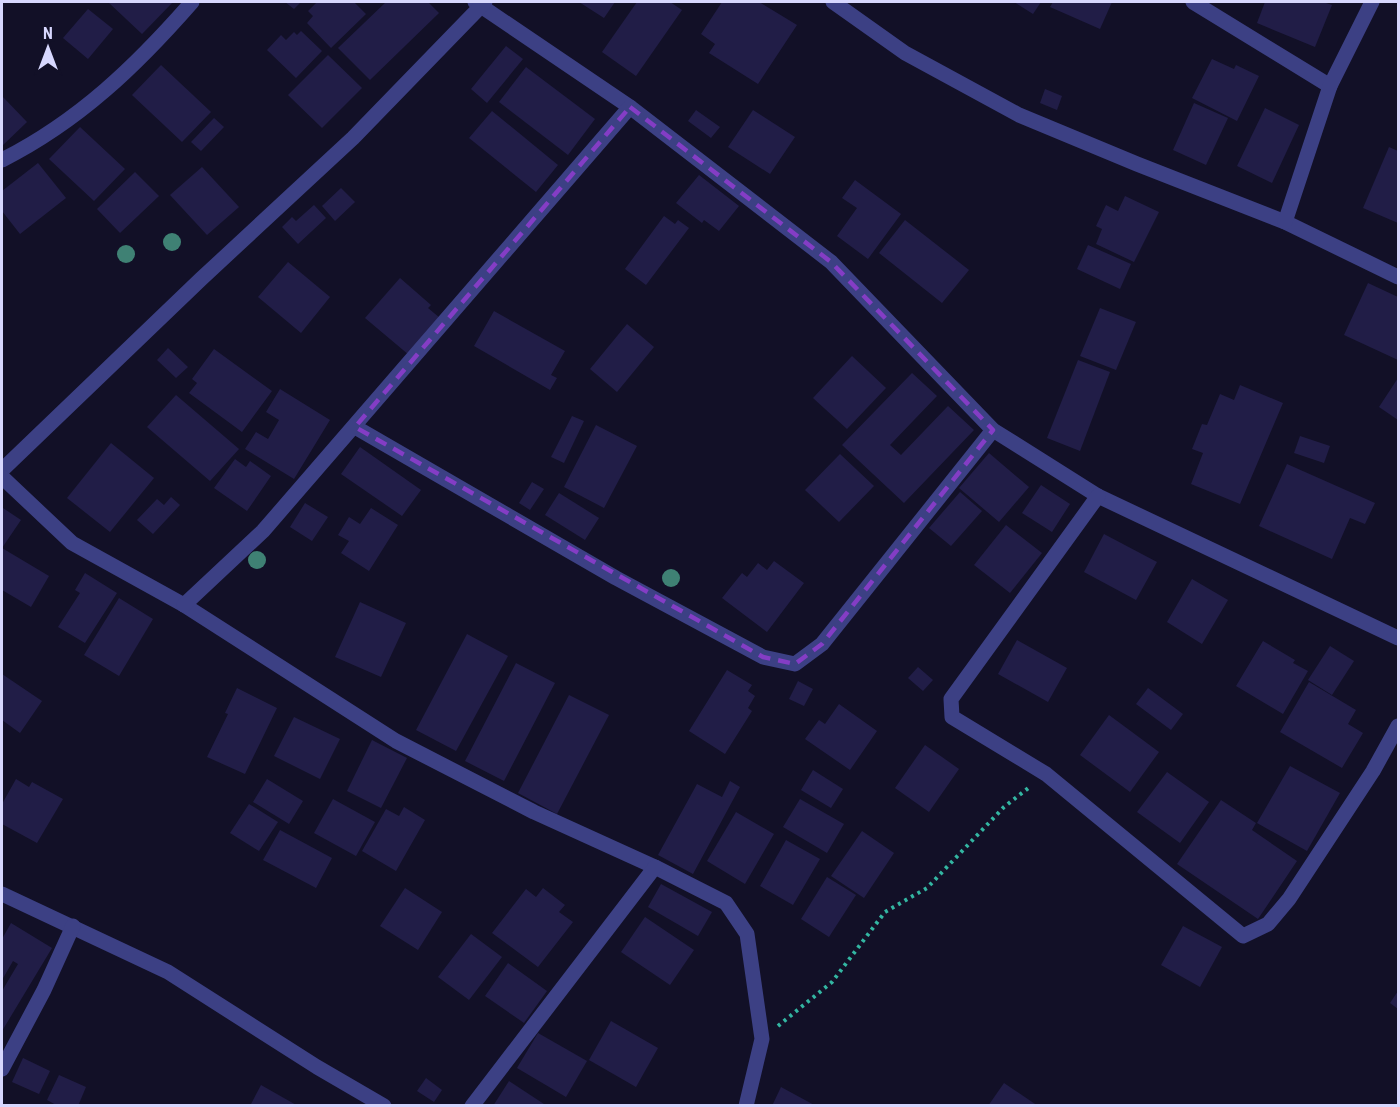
<svg xmlns="http://www.w3.org/2000/svg" width="1400" height="1107" font-family="'Roboto Condensed',sans-serif">
	<style>
		.building { fill: #211d47 }
		.lines { fill: none; stroke-linecap: round; stroke-linejoin: round }
		.path { stroke: #33b6a2; stroke-width: 4; stroke-dasharray: 3 4.5; stroke-linecap: butt }
		.street { stroke: #3c4084; stroke-width: 15 }
		.tree { fill: #3f8174 }
		.marked { fill: none; stroke: #843dc5; stroke-width: 4.5; stroke-dasharray: 12 8; stroke-linejoin: round }
	</style>
	<rect width="100%" height="100%" fill="#121027"/>
	<g class="building">
		<polygon points="108,2 173,2 142,34"/>
		<polygon points="285,2 301,2 294,9"/>
		<polygon points="317,2 354,2 366,14 331,48 307,23 313,16 308,11"/>
		<polygon points="386,2 428,2 439,13 370,80 338,48"/>
		<polygon points="579,2 615,2 604,18"/>
		<polygon points="637,2 670,2 682,10 636,76 602,52"/>
		<polygon points="722,2 759,2 797,25 758,84 709,53 715,44 701,34"/>
		<polygon points="1014,2 1041,2 1033,14"/>
		<polygon points="1053,2 1112,2 1100,29 1050,7"/>
		<polygon points="1265,2 1323,2 1332,5 1315,47 1257,23"/>
		<polygon points="88,9 113,29 88,59 63,38"/>
		<polygon points="301,31 322,51 296,78 267,50 281,35 286,40 294,32 297,35"/>
		<polygon points="506,46 523,59 487,103 471,89"/>
		<polygon points="328,55 362,88 322,128 288,95"/>
		<polygon points="1212,59 1234,69 1236,65 1259,76 1237,121 1192,98"/>
		<polygon points="161,65 211,112 182,142 132,95"/>
		<polygon points="526,67 595,119 568,155 499,102"/>
		<polygon points="1045,89 1062,96 1057,110 1040,103"/>
		<polygon points="2,96 27,122 2,146"/>
		<polygon points="1194,103 1228,118 1206,165 1173,150"/>
		<polygon points="1265,108 1299,125 1272,183 1237,166"/>
		<polygon points="696,110 720,127 711,138 688,121"/>
		<polygon points="753,110 795,137 770,174 728,147"/>
		<polygon points="492,111 558,165 536,192 469,138"/>
		<polygon points="214,118 224,127 201,151 191,142"/>
		<polygon points="80,127 125,169 94,201 49,159"/>
		<polygon points="1389,147 1398,151 1398,223 1363,208"/>
		<polygon points="38,163 66,198 20,234 2,211 2,191"/>
		<polygon points="202,167 239,207 207,235 170,195"/>
		<polygon points="135,172 159,196 120,233 97,209"/>
		<polygon points="699,175 739,206 719,231 704,220 702,223 676,203"/>
		<polygon points="855,180 901,214 868,259 837,236 857,208 842,198"/>
		<polygon points="341,188 355,202 335,221 322,206"/>
		<polygon points="1125,196 1159,212 1134,262 1096,244 1102,229 1096,226 1106,205 1118,211"/>
		<polygon points="314,205 326,218 298,244 282,227 292,217 296,221"/>
		<polygon points="664,216 675,224 678,220 689,228 646,285 625,269"/>
		<polygon points="905,220 969,270 942,303 879,253"/>
		<polygon points="1088,245 1131,264 1120,289 1077,269"/>
		<polygon points="288,262 330,297 301,333 258,297"/>
		<polygon points="400,278 431,305 428,308 440,318 409,355 365,318"/>
		<polygon points="1368,283 1398,297 1398,360 1344,335"/>
		<polygon points="1100,308 1136,322 1116,370 1080,356"/>
		<polygon points="494,311 565,351 551,375 557,378 550,390 474,346"/>
		<polygon points="627,324 654,347 617,392 590,369"/>
		<polygon points="168,348 188,367 176,378 157,360"/>
		<polygon points="214,349 272,391 242,432 189,393 197,383 192,379"/>
		<polygon points="852,356 886,388 847,429 813,398"/>
		<polygon points="1078,360 1110,372 1080,451 1047,438"/>
		<polygon points="912,373 937,396 890,445 901,455 948,406 974,430 904,503 842,445"/>
		<polygon points="1398,378 1398,420 1379,407"/>
		<polygon points="1240,385 1283,403 1240,504 1191,484 1203,453 1192,449 1202,424 1207,425 1220,394 1234,400"/>
		<polygon points="280,389 330,420 294,479 245,449 256,432 268,439 279,420 266,412"/>
		<polygon points="176,395 239,449 210,481 147,427"/>
		<polygon points="572,416 584,421 564,463 551,457"/>
		<polygon points="596,425 637,446 604,508 564,487"/>
		<polygon points="1300,436 1330,446 1324,463 1294,453"/>
		<polygon points="111,443 154,478 110,532 67,498"/>
		<polygon points="360,447 421,490 402,516 341,474"/>
		<polygon points="989,453 1029,487 999,522 959,488"/>
		<polygon points="840,454 874,486 839,522 805,490"/>
		<polygon points="235,459 246,467 250,461 271,476 247,511 214,488"/>
		<polygon points="1287,464 1375,503 1365,524 1350,518 1332,559 1259,526"/>
		<polygon points="532,482 544,489 530,510 519,503"/>
		<polygon points="1041,485 1070,504 1052,532 1022,513"/>
		<polygon points="960,492 982,511 951,546 929,528"/>
		<polygon points="559,493 599,518 585,540 545,515"/>
		<polygon points="171,497 180,505 153,534 137,520 157,499 164,505"/>
		<polygon points="305,503 328,517 312,541 290,527"/>
		<polygon points="3,508 21,520 2,548 2,510"/>
		<polygon points="371,508 398,525 369,571 341,553 349,541 338,535 349,517 360,524"/>
		<polygon points="1006,525 1042,553 1010,593 974,565"/>
		<polygon points="1104,534 1157,562 1136,600 1084,572"/>
		<polygon points="2,548 49,576 31,607 2,590"/>
		<polygon points="774,561 804,583 767,632 722,598 742,573 747,577 758,563 767,570"/>
		<polygon points="85,573 117,593 85,643 58,627 80,593 75,590"/>
		<polygon points="1192,579 1228,600 1202,644 1167,622"/>
		<polygon points="119,598 153,619 119,676 84,655"/>
		<polygon points="360,602 406,623 381,677 335,657"/>
		<polygon points="467,634 508,656 456,751 416,730"/>
		<polygon points="1017,640 1067,668 1048,702 998,674"/>
		<polygon points="1263,641 1295,660 1293,663 1308,671 1283,714 1236,686"/>
		<polygon points="1330,646 1354,661 1332,695 1308,680"/>
		<polygon points="516,663 555,683 504,781 465,761"/>
		<polygon points="918,667 933,680 923,691 908,678"/>
		<polygon points="727,670 752,685 748,691 755,696 748,708 752,711 725,754 689,731"/>
		<polygon points="2,674 42,701 20,733 2,720"/>
		<polygon points="798,681 813,689 804,706 789,699"/>
		<polygon points="1309,682 1356,710 1348,724 1363,733 1342,768 1280,732"/>
		<polygon points="237,688 277,708 245,774 207,757 228,714 225,713"/>
		<polygon points="1148,688 1183,714 1171,730 1136,704"/>
		<polygon points="569,695 609,715 557,814 518,793"/>
		<polygon points="839,704 877,731 850,770 805,739 819,720 825,724"/>
		<polygon points="1109,715 1159,752 1130,792 1080,755"/>
		<polygon points="294,717 340,739 320,779 274,756"/>
		<polygon points="372,740 407,758 381,808 347,791"/>
		<polygon points="925,745 959,769 929,812 895,788"/>
		<polygon points="1290,766 1340,793 1307,851 1257,823"/>
		<polygon points="813,770 843,789 831,808 801,790"/>
		<polygon points="1167,772 1209,802 1180,843 1137,812"/>
		<polygon points="16,779 29,787 32,782 63,799 37,843 2,824 2,804"/>
		<polygon points="267,779 303,801 289,824 253,802"/>
		<polygon points="730,781 740,787 693,874 658,855 697,784 722,797"/>
		<polygon points="333,799 375,822 356,856 314,833"/>
		<polygon points="800,799 844,824 827,853 783,827"/>
		<polygon points="1221,800 1256,823 1252,830 1297,861 1258,919 1177,864"/>
		<polygon points="249,804 278,822 259,851 230,833"/>
		<polygon points="404,807 425,820 396,871 362,851 386,809 399,816"/>
		<polygon points="736,812 774,834 745,884 707,861"/>
		<polygon points="280,830 332,858 316,888 263,860"/>
		<polygon points="862,831 894,853 864,898 831,876"/>
		<polygon points="786,840 820,859 793,905 760,886"/>
		<polygon points="827,877 856,895 829,937 801,919"/>
		<polygon points="661,884 712,912 698,936 648,907"/>
		<polygon points="405,888 442,912 418,950 380,926"/>
		<polygon points="543,888 565,905 559,912 573,922 538,967 492,933 526,889 536,897"/>
		<polygon points="645,917 694,950 670,985 621,952"/>
		<polygon points="11,923 52,948 2,1031 2,991 18,964 13,961 2,980 2,939"/>
		<polygon points="1183,926 1222,947 1200,987 1161,965"/>
		<polygon points="471,934 502,957 469,1000 438,977"/>
		<polygon points="508,963 547,991 524,1023 485,996"/>
		<polygon points="1398,991 1398,1009 1390,1003"/>
		<polygon points="611,1021 658,1048 636,1087 589,1060"/>
		<polygon points="538,1033 587,1061 566,1097 517,1068"/>
		<polygon points="23,1058 50,1071 39,1094 12,1082"/>
		<polygon points="59,1075 86,1087 78,1106 58,1106 47,1100"/>
		<polygon points="426,1078 442,1090 434,1102 417,1091"/>
		<polygon points="509,1081 547,1106 493,1106"/>
		<polygon points="1004,1083 1038,1106 988,1106"/>
		<polygon points="261,1085 298,1106 250,1106"/>
		<polygon points="781,1087 816,1106 772,1106"/>
	</g>
	<g class="lines">
		<polyline class="path" points="778,1026 832,982 885,912 927,888 1004,807 1031,786"/>
		<g class="street">
			<polyline points="475,2 630,107 831,262 993,430 1098,496 1398,638"/>
			<polyline points="833,2 905,53 1019,115 1137,164 1285,222 1398,277"/>
			<polyline points="1193,2 1330,86"/>
			<path d="M2 160C79 121 136 66 192 2"/>
			<polyline points="1285,222 1330,86 1372,2"/>
			<polyline points="355,427 616,578 763,657 795,664 822,644 993,430"/>
			<polyline points="2,470 201,279 353,138 485,2"/>
			<polyline points="2,477 72,543 184,605 396,741 534,812 655,867 726,903 747,934 762,1039 746,1106"/>
			<polyline points="1098,496 951,699 952,717 1046,774 1243,936 1268,924 1289,899 1373,771 1398,726"/>
			<polyline points="184,605 263,531 630,107"/>
			<polyline points="2,894 168,972 317,1067 384,1106"/>
			<polyline points="2,1069 44,990 73,926"/>
			<polyline points="472,1106 655,867"/>
		</g>
	</g>
	<g class="tree">
		<circle cx="172" cy="242" r="9"/>
		<circle cx="126" cy="254" r="9"/>
		<circle cx="257" cy="560" r="9"/>
		<circle cx="671" cy="578" r="9"/>
	</g>
	<path class="marked" d="M630 107 831 262 993 430 822 644 795 664 763 657 355 427Z"/>
	<rect width="1400" height="1107" fill="none" stroke="#d7d7fe" stroke-width="6"/>
	<g transform="translate(48 48)" stroke="#121027" stroke-width="4.5" paint-order="stroke">
	<path d="M0-4.5L10 22L0 15L-10 22Z" fill="#d7d7fe"/>
	<text y="-9" font-size="16" font-weight="bold" text-anchor="middle" fill="#d7d7fe">N</text>
	</g>
</svg>
